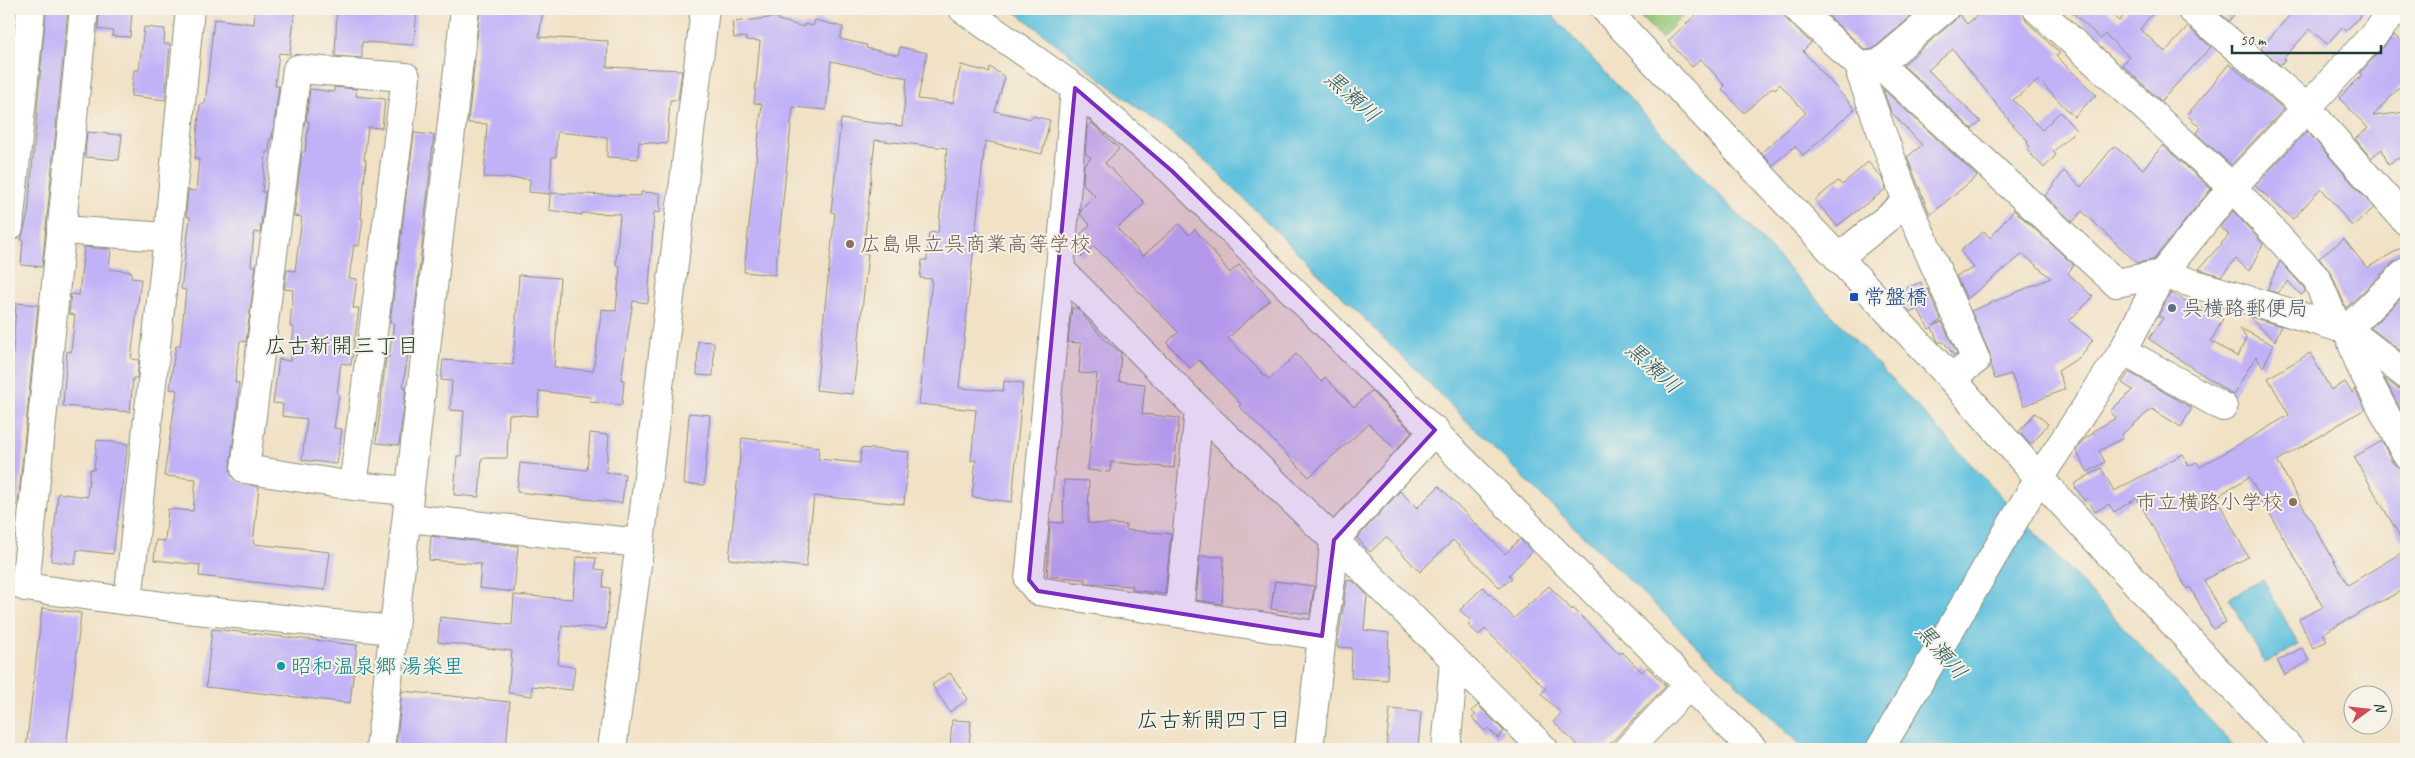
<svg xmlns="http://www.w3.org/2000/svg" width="2415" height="758" font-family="Caveat,'Klee One',sans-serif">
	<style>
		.green { fill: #93c575; stroke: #598154 }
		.water { fill: #60c1de; stroke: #407f89 }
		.building { fill: #c1b2f7 }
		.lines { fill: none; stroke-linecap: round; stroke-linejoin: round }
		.minor-casing { stroke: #888f7c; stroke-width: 30 }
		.minor { stroke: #fff; stroke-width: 28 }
		.marked { fill: #7b2cbf; fill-opacity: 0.2; stroke: #7b2cbf; stroke-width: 4; stroke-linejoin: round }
		.education-dot { fill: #8d6e63; stroke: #f7f3e8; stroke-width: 2 }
		.transit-dot { fill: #1a4fb4; stroke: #f7f3e8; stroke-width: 2 }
		.service-dot { fill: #5c6f8a; stroke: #f7f3e8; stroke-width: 2 }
		.culture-dot { fill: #0f9aa8; stroke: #f7f3e8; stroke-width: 2 }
		.labels { text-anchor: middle; stroke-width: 4; stroke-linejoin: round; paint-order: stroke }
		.education-label { font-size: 21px; fill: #785e54; stroke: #f7f3e8; text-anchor: start }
		.transit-label { font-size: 21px; fill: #164399; stroke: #f7f3e8; text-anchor: start }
		.service-label { font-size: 21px; fill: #4e5e75; stroke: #f7f3e8; text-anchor: start }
		.culture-label { font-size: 21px; fill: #0d838f; stroke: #f7f3e8; text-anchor: start }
		.water-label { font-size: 22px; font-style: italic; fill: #2f5e5e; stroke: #f7f3e8 }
		.neighbourhood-label { font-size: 22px; fill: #1f3d34; stroke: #f7f3e8 }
	</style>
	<rect width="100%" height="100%" fill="#f7f3e8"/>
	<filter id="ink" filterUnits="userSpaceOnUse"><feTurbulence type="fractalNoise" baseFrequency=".02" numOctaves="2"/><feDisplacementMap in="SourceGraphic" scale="10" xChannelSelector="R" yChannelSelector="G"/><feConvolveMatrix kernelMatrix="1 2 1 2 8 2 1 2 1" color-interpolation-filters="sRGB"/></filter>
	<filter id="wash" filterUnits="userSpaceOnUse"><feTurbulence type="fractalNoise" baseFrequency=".0096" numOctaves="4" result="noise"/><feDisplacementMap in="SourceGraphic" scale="20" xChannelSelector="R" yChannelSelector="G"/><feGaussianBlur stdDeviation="1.12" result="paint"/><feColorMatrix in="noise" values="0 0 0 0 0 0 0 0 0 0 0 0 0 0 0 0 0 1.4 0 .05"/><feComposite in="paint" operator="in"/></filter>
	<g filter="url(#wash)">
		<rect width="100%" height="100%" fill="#f1e1c5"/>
		<polygon class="green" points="1633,9 1690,9 1661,38"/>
		<g class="water">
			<polygon points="1012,9 1546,9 2237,749 1804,749 1542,496 1207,162"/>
			<polygon points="2263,579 2299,645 2265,663 2229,598"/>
		</g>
		<g id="blocks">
			<g class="building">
				<polygon points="9,9 15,9 9,74"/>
				<polygon points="46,9 68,9 42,267 21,265 23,240 21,240 28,214"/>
				<polygon points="99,9 132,12 130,37 112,36 113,31 98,29"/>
				<polygon points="255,9 295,9 290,54 279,53 275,86 279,86 272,138 270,138 269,152 266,152 262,192 265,192 260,233 254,232 251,266 256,266 246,342 240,341 239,348 235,383 239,383 237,410 230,467 231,475 236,481 259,487 253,544 330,552 325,590 199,576 200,565 154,560 156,540 165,541 168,509 193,511 196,479 164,476 177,390 170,389 173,363 176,346 180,346 186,290 181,289 190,217 186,216 188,190 196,191 199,159 195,159 200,104 205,104 214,19 254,24"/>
				<polygon points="337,9 417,9 414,45 362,42 362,58 335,56"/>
				<polygon points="480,9 543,9 539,37 608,41 607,67 682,70 678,100 670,100 667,144 639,142 638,159 607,157 607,137 557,132 556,157 552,157 550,193 641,196 641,192 660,193 660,213 654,212 648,303 633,301 621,380 624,380 622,405 590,402 591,397 539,391 537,416 509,414 507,458 482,458 479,497 454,495 457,456 461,456 464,411 450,410 452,381 441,380 443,360 513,365 519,275 560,278 554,367 593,371 602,309 616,311 620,266 616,265 620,214 582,213 582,215 549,210 550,194 529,192 530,179 484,177 487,124 468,123"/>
				<polygon points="1702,9 1783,9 1787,20 1811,43 1803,51 1855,109 1803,155 1795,146 1773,165 1761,153 1806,113 1780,84 1775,89 1773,87 1744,113 1722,89 1725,86 1701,59 1692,67 1668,41"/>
				<polygon points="1821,9 1920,9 1873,49 1865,50"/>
				<polygon points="1985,9 2022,9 2026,21 2060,53 2056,56 2096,95 2074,117 2039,80 2013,100 2042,130 2060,112 2076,130 2053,152 2056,155 2044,168 2027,150 2030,147 2027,143 2028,141 2012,124 1953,49 1928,70 1981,122 1972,129 1903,65 1954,21 1959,14 1967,24"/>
				<polygon points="2060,9 2105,9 2119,21 2130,9 2156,9 2140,29 2165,52 2188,27 2211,47 2161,101 2122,65 2129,57 2105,34 2101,39 2068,9 2064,13"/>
				<polygon points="2215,9 2239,9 2229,21"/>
				<polygon points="2295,9 2367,9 2346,31 2342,27 2327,44 2310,29 2284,58 2285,60 2280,65 2261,48"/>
				<polygon points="778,17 778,20 804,27 804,24 813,26 815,20 843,27 840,39 867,45 866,48 898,55 900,47 927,53 918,99 953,103 961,65 989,72 990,67 1005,77 995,111 1031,119 1032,116 1050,120 1042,154 985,141 959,388 1003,391 1004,381 1023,383 1012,502 972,497 976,460 971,461 976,410 919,404 932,279 920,278 922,260 927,260 929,233 938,232 947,148 875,140 863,253 868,254 853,394 816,390 835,213 831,212 841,119 902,126 907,78 831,61 826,110 793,107 775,275 744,272 762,104 754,103 760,41 746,40 746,37 734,38 732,22"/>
				<polygon points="144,27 165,29 164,44 170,44 165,100 131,96 134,70 139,70"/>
				<polygon points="2394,35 2406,46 2406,80 2373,116 2406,112 2406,154 2388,164 2382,149 2371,158 2355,139 2368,128 2339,98 2362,75 2360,73"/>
				<polygon points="2229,64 2284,109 2231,165 2196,133 2201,128 2187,115"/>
				<polygon points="334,87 357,89 356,96 385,99 382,128 368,127 364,159 366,160 361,219 363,219 359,246 354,245 349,278 357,279 353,308 359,308 351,365 341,363 337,394 339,394 334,428 342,429 337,464 302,460 307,419 282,416 283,404 273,403 279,359 290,361 294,327 290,327 293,290 284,289 287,270 295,271 302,217 294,216 302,152 305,152 309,121 306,121 310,89 334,92"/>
				<polygon points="1883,89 1977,176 1930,215 1907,157 1922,145 1891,112"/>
				<polygon points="1092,123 1119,149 1105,163 1145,203 1117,228 1143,256 1179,224 1189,235 1195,229 1230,273 1239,265 1270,300 1228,338 1269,380 1296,354 1321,382 1325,377 1354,407 1371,391 1412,432 1396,450 1369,424 1309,477 1239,406 1241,404 1199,360 1190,368 1167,343 1178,332 1094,246 1082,257 1077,252 1078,237 1090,225 1080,214 1081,210 1095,196 1083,184 1084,165 1091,158 1085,153 1087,127"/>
				<polygon points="2307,131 2374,208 2352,226 2321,188 2293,219 2255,186"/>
				<polygon points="87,132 122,135 119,160 85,157"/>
				<polygon points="414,133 434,135 410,354 408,354 403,387 406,387 399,445 376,443 386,357 389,357 394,323 390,323"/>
				<polygon points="2163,145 2211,189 2153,260 2137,263 2082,211 2073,222 2045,196 2064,171 2081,187 2114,146 2143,169"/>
				<polygon points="1868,162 1882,178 1886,189 1837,226 1815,200 1838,181 1842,185"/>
				<polygon points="2014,210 2074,265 2068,273 2093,297 2069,321 2093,340 2080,357 2058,371 2065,389 2024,406 2011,374 1995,379 1990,366 1990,354 1971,311 2051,278 2023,254 1967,299 1956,276 1974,268 1960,251 1984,231 1990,238"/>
				<polygon points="2233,211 2263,244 2249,271 2236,259 2221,276 2199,269 2229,235 2220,227"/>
				<polygon points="2344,239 2367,268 2406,245 2406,257 2395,261 2346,308 2331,273 2319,258"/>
				<polygon points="84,247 111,249 109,269 132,272 131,278 141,279 131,359 139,360 137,378 133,378 130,412 63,406 67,351 71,352 75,315 69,314 71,294 79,295"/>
				<polygon points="2280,261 2304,288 2305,292 2301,295 2288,281 2277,293 2267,290"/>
				<polygon points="1921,282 1924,290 1928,289 1941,320 1933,326 1942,322 1957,354 1954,356 1944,342 1938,342 1932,327 1929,329 1918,309 1911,312 1906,307 1899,291"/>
				<polygon points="2170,293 2223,319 2211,341 2238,357 2246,338 2240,328 2273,345 2263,368 2256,356 2233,395 2149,339 2163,318 2158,316"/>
				<polygon points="2406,293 2406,355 2371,328"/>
				<polygon points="16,303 38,305 18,505 9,505 9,369 12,369"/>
				<polygon points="1072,308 1077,308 1104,339 1121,353 1119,381 1145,384 1142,414 1179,418 1174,468 1111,462 1110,472 1088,470 1097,374 1079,373 1081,343 1068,342"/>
				<polygon points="2248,316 2281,326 2275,341"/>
				<polygon points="698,341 714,342 713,376 697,375"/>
				<polygon points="2310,353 2331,390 2345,382 2352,393 2355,389 2365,409 2277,461 2348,585 2406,550 2406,588 2323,633 2327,641 2313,648 2299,619 2323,607 2249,477 2216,497 2248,557 2204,580 2226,622 2213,629 2190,587 2187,589 2137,498 2114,512 2109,504 2095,512 2087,498 2084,501 2074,484 2101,468 2114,491 2183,454 2189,466 2197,462 2200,467 2289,415 2268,378"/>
				<polygon points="2129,372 2192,408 2181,427 2152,409 2121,435 2123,438 2099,451 2105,462 2088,472 2076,451 2083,440 2094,433 2093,431 2116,418 2110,411 2133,390 2122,383"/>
				<polygon points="2384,378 2397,388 2406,390 2406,420"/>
				<polygon points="689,413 710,415 704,485 684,484"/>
				<polygon points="2035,413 2048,424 2031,445 2019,432"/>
				<polygon points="590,433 609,435 606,472 625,474 622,503 517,492 520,463 587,470"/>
				<polygon points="742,438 819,447 818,459 860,463 861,448 909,452 904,504 814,496 806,567 729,559"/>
				<polygon points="97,440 128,444 113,554 77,550 75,564 51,561 58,493 87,497 90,469 94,470"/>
				<polygon points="2382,441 2392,462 2398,467 2406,469 2406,547 2354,457"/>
				<polygon points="1064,480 1089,481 1088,523 1126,525 1126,530 1171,534 1165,594 1132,590 1133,586 1090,583 1085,583 1085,579 1047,576 1050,522 1063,523"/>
				<polygon points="1439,486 1505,554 1520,539 1532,552 1509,575 1512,578 1500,588 1453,540 1420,572 1386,537 1370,552 1357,538 1400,491 1417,508"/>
				<polygon points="431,536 518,546 514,592 479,588 481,564 429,560"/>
				<polygon points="1200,556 1224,557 1222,604 1196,600"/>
				<polygon points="576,557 596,558 595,569 604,570 603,587 610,588 606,629 562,625 558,665 575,667 572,690 532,686 532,696 508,693 512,651 438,642 440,617 512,625 514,595 573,599"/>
				<polygon points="1347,580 1353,581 1367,595 1364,630 1389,633 1387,680 1351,678 1352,648 1337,647"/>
				<polygon points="1275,581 1314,586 1310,614 1271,609"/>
				<polygon points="1549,586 1572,610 1573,608 1620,654 1622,652 1642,672 1647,667 1666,686 1605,749 1582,749 1553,722 1561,713 1541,694 1546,689 1485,629 1479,635 1468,625 1471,621 1460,610 1483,587 1514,618"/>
				<polygon points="42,608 81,613 66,749 26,749"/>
				<polygon points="212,629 357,645 350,703 206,687"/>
				<polygon points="2302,648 2309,661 2285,675 2277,661"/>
				<polygon points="950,673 968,699 950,712 932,685"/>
				<polygon points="402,691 510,702 506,749 396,749"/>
				<polygon points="1478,705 1504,731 1498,738 1488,728 1485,731 1472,718 1476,715 1472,711"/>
				<polygon points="1390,709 1421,712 1418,749 1386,748"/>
				<polygon points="952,720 971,721 969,749 950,749"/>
			</g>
		</g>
	</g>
	<g filter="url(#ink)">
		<use href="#blocks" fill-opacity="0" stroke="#888f7c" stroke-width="1"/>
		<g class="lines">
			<defs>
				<g id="minor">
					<polyline points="84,9 25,587 186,609 393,630"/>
					<polyline points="963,9 1075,88 1172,171 1753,749"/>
					<polyline points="1605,9 1951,378 2039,478 2290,749"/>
					<polyline points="1798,9 1860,66 1879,64 2116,283 2162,274 2337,327"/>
					<polyline points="1944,9 1879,64 1861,75 1907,202 1976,360 1951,378"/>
					<polyline points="2037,9 2232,187 2317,279 2337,327 2347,329 2406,375"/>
					<polyline points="2191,9 2307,108 2406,221"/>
					<polyline points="1075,88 1060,269 1029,580 1038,591 1322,636"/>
					<polyline points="9,227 31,9"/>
					<polyline points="61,230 168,237"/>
					<polyline points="1838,258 1907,202"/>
					<polyline points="1060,269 1199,410 1334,540 1544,749"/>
					<polyline points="2406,272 2347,329 2360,365 2406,454"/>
					<polyline points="2123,351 2223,407"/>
					<polyline points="353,486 406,77 297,69 245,469 353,486 409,491"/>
					<polyline points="408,518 640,543"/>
					<polyline points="128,600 168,237 190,9"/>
					<polyline points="1179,612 1199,410"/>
					<polyline points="380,749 465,9"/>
					<polyline points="612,749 640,543 705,9"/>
					<polyline points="1309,749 1322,636 1331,580 1334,540 1435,430"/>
					<polyline points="1446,749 1454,662"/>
					<polyline points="1628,749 1690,684"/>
					<polyline points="1880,749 2039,478 2123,351 2162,274 2232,187 2307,108 2397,9"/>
				</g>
			</defs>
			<use href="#minor" class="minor-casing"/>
			<use href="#minor" class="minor"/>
		</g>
	</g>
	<path class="marked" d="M1075 88 1172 171 1435 430 1334 540 1322 636 1038 591 1029 580Z"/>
	<g class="education-dot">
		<circle cx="850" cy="244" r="5"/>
		<circle cx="2293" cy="502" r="5"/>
	</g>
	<rect class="transit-dot" x="1849" y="292" width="10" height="10" rx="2.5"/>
	<circle class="service-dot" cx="2172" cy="308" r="5"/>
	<circle class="culture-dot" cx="281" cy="666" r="5"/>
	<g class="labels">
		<g class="education-label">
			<text x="860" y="251">広島県立呉商業高等学校</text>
			<text x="2283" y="509" text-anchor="end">市立横路小学校</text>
		</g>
		<g class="transit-label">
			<text x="1864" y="304">常盤橋</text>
		</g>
		<g class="service-label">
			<text x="2182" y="315">呉横路郵便局</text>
		</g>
		<g class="culture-label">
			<text x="291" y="673">昭和温泉郷 湯楽里</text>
		</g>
		<g class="water-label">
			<text transform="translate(1353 96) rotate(42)" y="8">黒瀬川</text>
			<text transform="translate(1654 367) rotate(42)" y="8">黒瀬川</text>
			<text transform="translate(1942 651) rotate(49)" y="8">黒瀬川</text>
		</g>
		<g class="neighbourhood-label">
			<text x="342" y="353">広古新開三丁目</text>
			<text x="1214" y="727">広古新開四丁目</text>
		</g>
	</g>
	<rect width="2415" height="758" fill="none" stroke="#f7f3e8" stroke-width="30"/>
	<g transform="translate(2368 710) rotate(75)"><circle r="24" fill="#f7f3e8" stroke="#a1aaa0"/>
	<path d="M0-4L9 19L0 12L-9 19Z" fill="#d1495b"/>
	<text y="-8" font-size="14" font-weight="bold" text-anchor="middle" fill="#1f3d34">N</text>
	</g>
	<path d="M2232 45v8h149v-8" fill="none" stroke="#1f3d34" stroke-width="2.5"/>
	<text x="2240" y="45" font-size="15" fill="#1f3d34" stroke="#f7f3e8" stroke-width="4" paint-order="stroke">50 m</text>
</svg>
